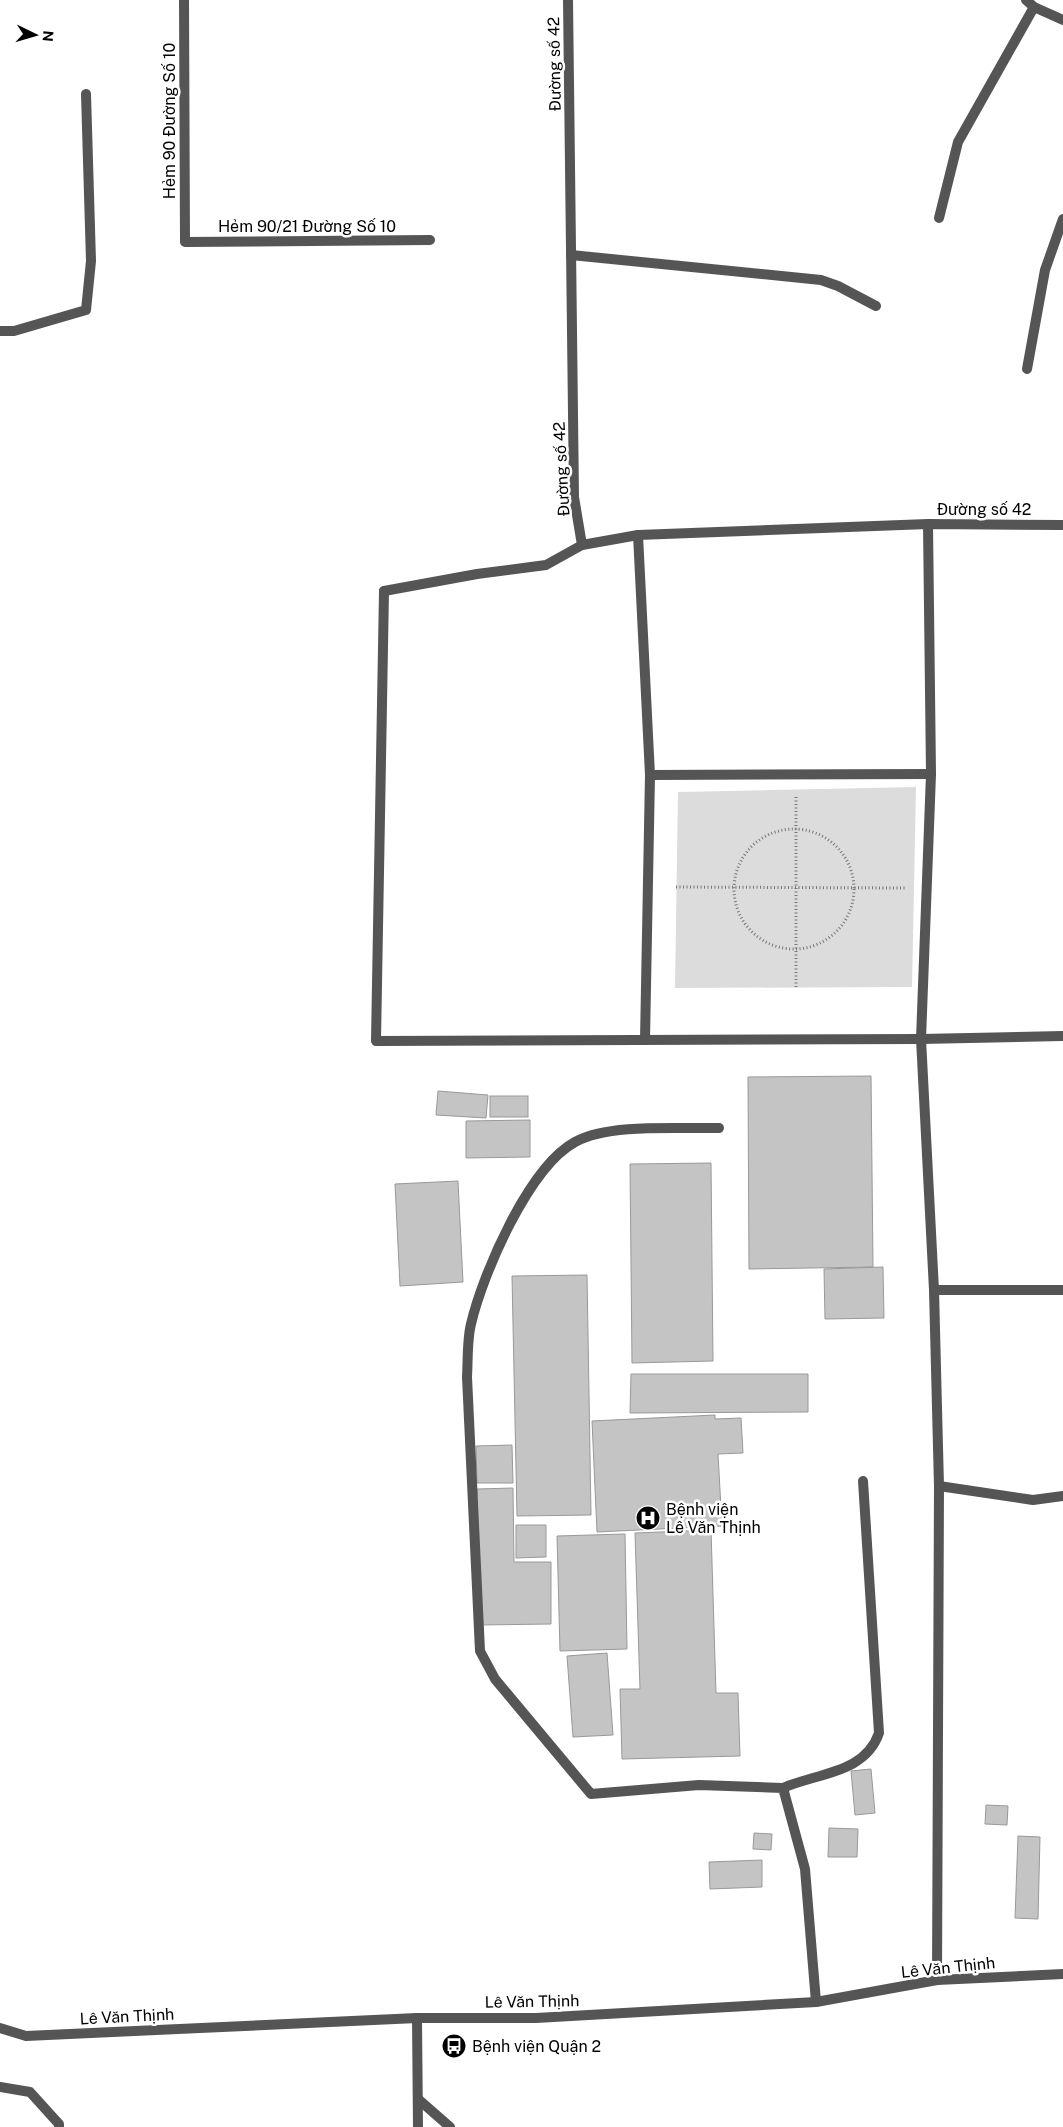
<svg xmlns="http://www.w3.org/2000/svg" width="1063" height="2127" font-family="'Public Sans',sans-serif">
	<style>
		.green { fill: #dcdcdc }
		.building { fill: #c4c4c4; stroke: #999 }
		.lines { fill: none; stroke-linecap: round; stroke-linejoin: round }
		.path { stroke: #777; stroke-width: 3; stroke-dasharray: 1 2.5; stroke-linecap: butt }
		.service { stroke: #555; stroke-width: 10 }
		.minor { stroke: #555; stroke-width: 10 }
		.tertiary { stroke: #555; stroke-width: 10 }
		.labels { text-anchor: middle; stroke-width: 5; stroke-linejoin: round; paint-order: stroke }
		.street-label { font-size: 16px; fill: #000; stroke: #fff }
		.poi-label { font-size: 16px; fill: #000; stroke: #fff; text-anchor: start }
	</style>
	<rect width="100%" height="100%" fill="#fff"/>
	<polygon class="green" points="916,787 912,987 675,988 678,792"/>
	<g class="building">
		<polygon points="871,1076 873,1267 749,1269 748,1077"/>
		<polygon points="438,1091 488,1095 486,1118 436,1115"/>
		<rect x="490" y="1096" width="38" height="21"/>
		<polygon points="530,1120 530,1157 466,1158 466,1121"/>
		<polygon points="711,1163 713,1361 632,1363 630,1164"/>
		<polygon points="458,1181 463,1282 400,1286 395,1184"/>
		<polygon points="883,1267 884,1318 825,1319 824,1269"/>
		<polygon points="587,1275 591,1515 517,1516 512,1276"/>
		<polygon points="631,1374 808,1374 808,1412 630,1413"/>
		<polygon points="715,1415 715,1419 741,1418 743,1453 718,1454 722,1526 597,1532 592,1421"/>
		<polygon points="512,1445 513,1483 477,1483 476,1446"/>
		<polygon points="513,1488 514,1562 551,1562 551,1624 479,1625 477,1489"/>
		<polygon points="516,1525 546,1525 546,1557 516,1558"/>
		<polygon points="711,1530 716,1693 738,1693 740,1756 622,1759 620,1689 640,1689 635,1533"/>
		<polygon points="625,1534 627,1649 560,1651 557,1536"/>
		<polygon points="607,1653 613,1735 573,1737 567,1656"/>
		<polygon points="871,1769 875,1813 855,1815 851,1771"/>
		<polygon points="986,1805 1008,1806 1007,1825 985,1824"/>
		<polygon points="829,1828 858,1829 857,1857 828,1857"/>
		<polygon points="754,1833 772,1834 771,1850 753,1849"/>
		<polygon points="1018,1836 1040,1837 1038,1919 1015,1918"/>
		<polygon points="762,1860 762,1887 710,1889 709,1862"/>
	</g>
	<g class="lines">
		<g class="path">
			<circle cx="794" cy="889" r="60"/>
			<polyline points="676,887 905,888"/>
			<polyline points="796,987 796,795"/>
		</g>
		<g class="service">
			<polyline points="184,0 185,242 430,240"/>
			<polyline points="0,331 14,331 86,310 91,261 86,94"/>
			<polyline points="384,591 477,574 546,565 582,545"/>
			<polyline points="467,1377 480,1651 495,1679 591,1794 699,1785 783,1788 805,1869 816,2002"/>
			<path d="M783 1788C816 1773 865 1774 879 1733L863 1481"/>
		</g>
		<g class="minor">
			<polyline points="568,0 574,497 582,545 638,535 928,524 1063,525"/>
			<polyline points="1026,0 1034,7 1063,20"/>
			<polyline points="939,218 958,142 1034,7"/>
			<polyline points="571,255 821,280 838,286 876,306"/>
			<polyline points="1027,369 1045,270 1063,219"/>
			<polyline points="928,524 931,774 921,1039 934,1290 939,1486 937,1980"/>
			<polyline points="638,535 650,775 645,1040"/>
			<polyline points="384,591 376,1041 921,1039 1063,1036"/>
			<polyline points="650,775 931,774"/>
			<polyline points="934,1290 1063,1290"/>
			<path d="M467 1377C468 1360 467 1340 471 1324 483 1273 529 1167 575 1142 609 1123 680 1129 719 1128"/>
			<polyline points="939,1486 1033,1500 1063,1496"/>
			<polyline points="417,2018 418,2127"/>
			<polyline points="0,2087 30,2092 59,2124 59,2127"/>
			<polyline points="418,2099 450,2127"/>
		</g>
		<polyline class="tertiary" points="0,2028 26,2036 417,2018 536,2018 816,2002 937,1980 1063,1974"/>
	</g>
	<defs>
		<symbol id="hospital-disc" viewBox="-11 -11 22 22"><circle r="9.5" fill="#000" stroke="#fff"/><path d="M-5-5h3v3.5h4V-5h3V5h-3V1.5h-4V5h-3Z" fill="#fff"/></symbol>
		<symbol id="bus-disc" viewBox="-11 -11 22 22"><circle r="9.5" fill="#000" stroke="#fff"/><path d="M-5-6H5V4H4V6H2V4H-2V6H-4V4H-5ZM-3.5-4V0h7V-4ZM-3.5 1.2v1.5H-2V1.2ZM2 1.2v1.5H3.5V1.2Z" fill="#fff"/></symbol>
	</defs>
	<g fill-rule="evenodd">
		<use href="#hospital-disc" x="634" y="1504" width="28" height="28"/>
		<use href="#bus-disc" x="440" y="2032" width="28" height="28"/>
	</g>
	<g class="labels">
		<g class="street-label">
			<text transform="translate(554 64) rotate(-91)" y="6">Đường số 42</text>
			<text transform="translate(169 121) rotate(-90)" y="6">Hẻm 90 Đường Số 10</text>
			<text x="307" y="232">Hẻm 90/21 Đường Số 10</text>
			<text transform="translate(561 469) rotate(-93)" y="6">Đường số 42</text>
			<text x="984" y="515">Đường số 42</text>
			<text transform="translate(948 1967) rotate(-6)" y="6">Lê Văn Thịnh</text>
			<text transform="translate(532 2001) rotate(-1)" y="6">Lê Văn Thịnh</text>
			<text transform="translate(127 2016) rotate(-3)" y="6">Lê Văn Thịnh</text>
		</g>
		<g class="poi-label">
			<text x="666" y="1515">Bệnh viện<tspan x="666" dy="18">Lê Văn Thịnh</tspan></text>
			<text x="472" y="2052">Bệnh viện Quận 2</text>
		</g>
	</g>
	<g transform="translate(35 35) rotate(95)" stroke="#ffffff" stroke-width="4" paint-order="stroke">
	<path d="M0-4L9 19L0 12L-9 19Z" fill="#000000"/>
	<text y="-8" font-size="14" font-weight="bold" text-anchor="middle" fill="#000000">N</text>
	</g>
</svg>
